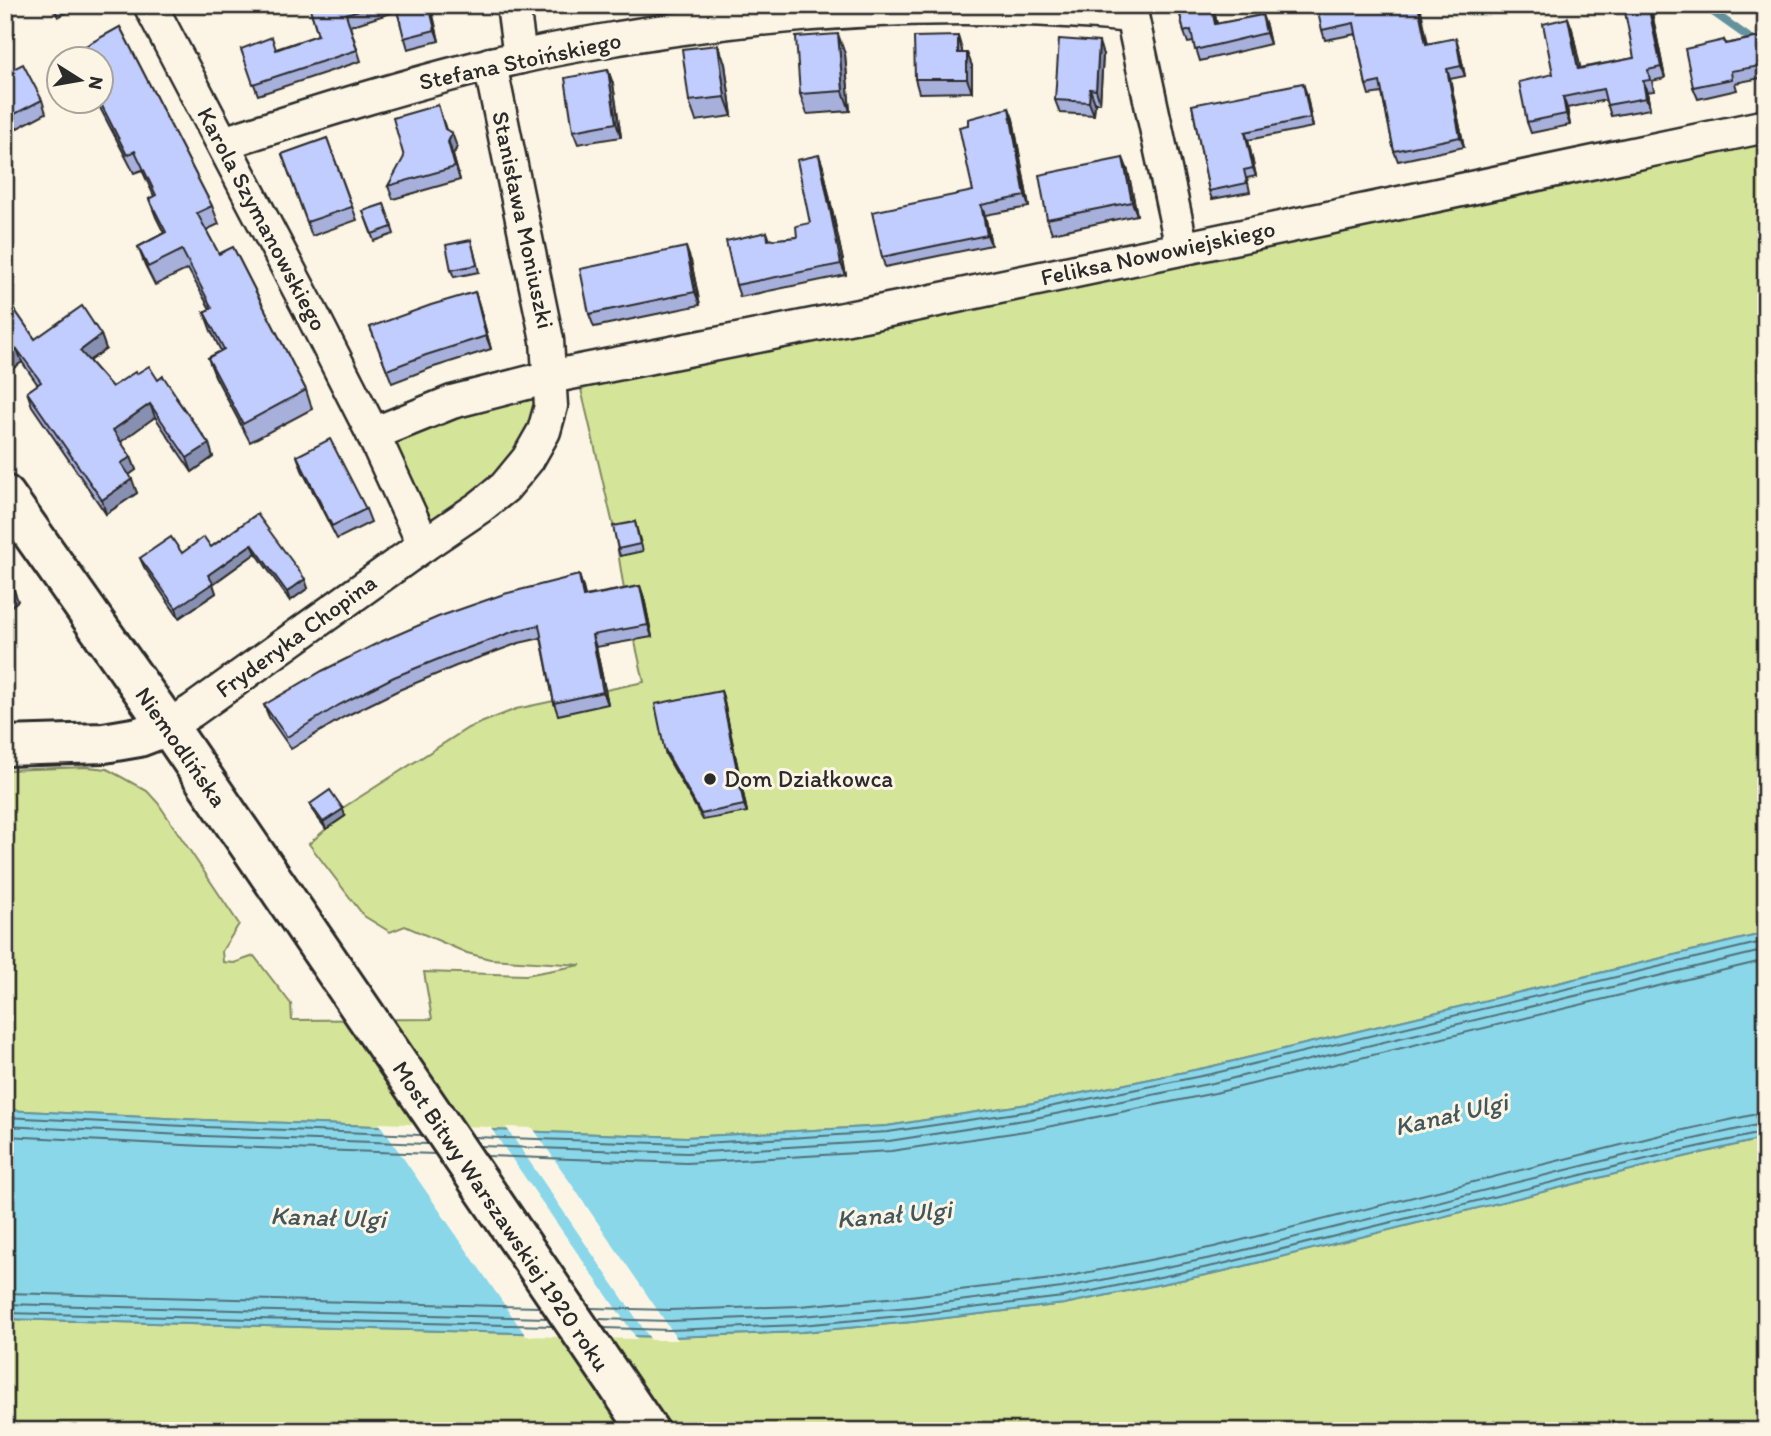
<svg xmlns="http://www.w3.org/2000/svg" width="1771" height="1436" font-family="Itim,sans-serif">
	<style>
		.green { fill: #d4e599; stroke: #808862; stroke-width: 2 }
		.water { fill: #8ad7ea; stroke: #64929e; stroke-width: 2 }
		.pier { fill: #fcf5e5 }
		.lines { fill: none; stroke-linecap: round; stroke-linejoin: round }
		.shore { stroke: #517077; stroke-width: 2 }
		.stream { stroke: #64929e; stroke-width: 8 }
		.street-casing { stroke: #2b2b2b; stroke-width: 37 }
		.secondary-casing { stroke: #2b2b2b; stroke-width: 44 }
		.street { stroke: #fcf5e5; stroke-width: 32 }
		.secondary { stroke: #fcf5e5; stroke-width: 38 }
		.wall { fill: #a7b0db; stroke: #2b2b2b; stroke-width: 2 }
		.shaded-wall { fill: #8890b2; stroke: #2b2b2b; stroke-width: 2 }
		.building { fill: #c2cdff; stroke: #2b2b2b; stroke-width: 2 }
		.poi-dot { fill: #2b2b2b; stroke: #fcf5e5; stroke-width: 2.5 }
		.labels { text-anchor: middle; stroke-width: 6; stroke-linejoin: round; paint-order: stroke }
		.street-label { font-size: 24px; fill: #2b2b2b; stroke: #fcf5e5 }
		.poi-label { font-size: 24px; fill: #2b2b2b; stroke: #fcf5e5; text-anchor: start }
		.water-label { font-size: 26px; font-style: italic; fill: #43565b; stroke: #fcf5e5 }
	</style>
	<rect width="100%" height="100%" fill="#fcf5e5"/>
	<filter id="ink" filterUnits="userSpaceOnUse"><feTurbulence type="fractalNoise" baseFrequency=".0143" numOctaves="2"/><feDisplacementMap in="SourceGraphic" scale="14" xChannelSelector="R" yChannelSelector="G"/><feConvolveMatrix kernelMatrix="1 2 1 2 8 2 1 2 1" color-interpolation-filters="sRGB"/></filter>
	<g filter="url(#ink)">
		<g class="green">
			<polygon points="1766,126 1766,933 1209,1067 1028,1104 887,1126 686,1137 204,1120 5,1110 5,770 88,767 107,769 147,791 158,803 239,924 222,951 223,962 234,963 254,956 291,1004 292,1020 432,1019 424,972 526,975 581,965 490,959 467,953 405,926 390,932 364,916 309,844 326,829 345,816 341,809 468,728 516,709 644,682 626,602 615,533 577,372"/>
			<polygon points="550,377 544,431 424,545 373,434"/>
			<polygon points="1766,1138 1766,1431 5,1431 5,1319 670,1337 802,1332 912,1322 1064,1304 1220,1272 1671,1160"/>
		</g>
		<polygon class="water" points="1766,933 1766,1138 1671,1160 1220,1272 1064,1304 912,1322 802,1332 670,1337 5,1319 5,1110 205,1120 686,1137 887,1126 1028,1104 1209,1067"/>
		<g class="pier">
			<polygon points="379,1123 490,1127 637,1339 526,1336"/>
			<polygon points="506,1127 533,1128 678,1340 651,1340"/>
		</g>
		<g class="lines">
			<g class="shore">
				<polyline points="5,1117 204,1127 421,1135"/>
				<polyline points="5,1126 204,1136 428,1144"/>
				<polyline points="5,1136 203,1146 435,1154"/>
				<polyline points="474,1137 686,1144 888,1132 1029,1111 1211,1074 1766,941"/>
				<polyline points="480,1146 687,1153 889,1141 1030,1119 1213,1083 1766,950"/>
				<polyline points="487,1156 687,1163 891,1151 1032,1130 1215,1093 1766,960"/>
				<polyline points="5,1293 539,1307"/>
				<polyline points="5,1304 546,1318"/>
				<polyline points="591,1308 670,1310 800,1306 910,1296 1060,1278 1214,1247 1665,1134 1766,1112"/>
				<polyline points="5,1313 552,1326"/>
				<polyline points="598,1319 670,1321 801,1316 911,1307 1062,1288 1216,1257 1667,1145 1766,1123"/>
				<polyline points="604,1328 670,1330 801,1325 912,1315 1063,1297 1218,1265 1670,1153 1766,1132"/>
			</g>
			<polyline class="stream" points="1703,5 1758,44 1766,47"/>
			<defs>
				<g id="street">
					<polyline points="150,5 312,314 373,434 424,545"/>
					<polyline points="513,5 520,57"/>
					<path d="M223 143C320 112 417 81 517 58 557 48 597 42 637 35 799 9 968 0 1132 16L1182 248"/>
					<polyline points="373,434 452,402 550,377 909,306 1766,126"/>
					<polyline points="168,726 192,711 424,545 480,507 505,487 528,459 544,431 551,406 547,340 490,64"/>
				</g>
				<g id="secondary">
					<polyline points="5,495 168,726 649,1431"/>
					<polyline points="5,746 104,743 139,737 168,726"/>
				</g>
			</defs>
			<use href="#street" class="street-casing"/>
			<use href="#secondary" class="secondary-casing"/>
			<use href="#street" class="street"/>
			<use href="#secondary" class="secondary"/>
		</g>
		<g class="wall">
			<polygon points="52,5 81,5 58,17"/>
			<polygon points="309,5 436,5 431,6 439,41 408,49 397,11 350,26 361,61 258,95 241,49 276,49 318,35"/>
			<polygon points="538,5 572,5 573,10 542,16"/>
			<polygon points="1178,5 1213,5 1217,24 1262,15 1266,26 1270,44 1200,61 1194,42 1188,43 1184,32"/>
			<polygon points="1328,5 1428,44 1459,48 1465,76 1450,79 1464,147 1398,161 1394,151 1382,93 1369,95 1366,85 1356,34 1325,40 1322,30"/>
			<polygon points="1652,13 1665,78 1652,81 1654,91 1647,92 1650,109 1611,116 1606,100 1567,108 1570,125 1531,133 1527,122 1553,74 1568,18 1572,29 1580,68 1634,58"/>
			<polygon points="120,27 212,206 219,224 206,230 219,254 233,247 306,390 312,409 250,442 215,376 208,358 221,351 211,331 204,312 210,309 188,269 155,285 145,265 138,247 164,233 156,217 149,199 154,196 142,170 134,173 97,102 102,102 102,60 78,60 75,52"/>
			<polygon points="1760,37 1766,53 1766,77 1735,83 1737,90 1698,99 1693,87 1724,40 1726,44"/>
			<polygon points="718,45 725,64 732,116 696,121 689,101"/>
			<polygon points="962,50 962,53 967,53 972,66 972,92 919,93 915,79"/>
			<polygon points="845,54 850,111 807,114 800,94"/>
			<polygon points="1103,55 1100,103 1095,103 1094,115 1060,113 1055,100"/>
			<polygon points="608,70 613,84 621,137 578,144 573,131"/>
			<polygon points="5,73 42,100 46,113 12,131 5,119"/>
			<polygon points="1306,92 1313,127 1248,140 1256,176 1247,178 1250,192 1212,199 1209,191 1192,105"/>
			<polygon points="438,105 446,130 457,147 453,155 460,180 393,199 388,186"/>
			<polygon points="1009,108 1013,119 1029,207 985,215 991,245 885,267 882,257 973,191 968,125"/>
			<polygon points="327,138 357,220 312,236 282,154"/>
			<polygon points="819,155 823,167 846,275 740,297 736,285 767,232 770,240 797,237 810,223"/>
			<polygon points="1123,158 1128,171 1137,215 1052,233 1047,219"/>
			<polygon points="384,204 394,234 374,241 363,211"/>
			<polygon points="471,240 479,272 454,277 451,270"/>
			<polygon points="691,261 700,305 594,327 589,314"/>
			<polygon points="475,292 479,305 491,349 431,368 392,383 370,327"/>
			<polygon points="5,296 35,339 101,335 106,349 89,361 112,387 136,374 158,380 177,397 179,402 209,444 213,457 192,472 155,417 120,442 131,457 136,470 129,475 137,493 106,514 32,406 27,392 38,385 22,362 8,372 5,368"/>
			<polygon points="297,456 366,509 371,522 337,539 302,470"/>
			<polygon points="257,514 308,588 290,601 256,553 213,584 216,593 179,618 144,567 140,558 182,553 211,547"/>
			<polygon points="635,522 643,551 620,556 618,549"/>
			<polygon points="579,575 585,596 640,586 644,598 652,637 596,647 608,704 558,715 554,703 541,638 519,643 456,666 399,690 344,717 291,749 269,717 264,705"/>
			<polygon points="721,691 723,697 747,812 703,820 666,755 664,748"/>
			<polygon points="310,804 345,816 326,829 312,810"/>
		</g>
		<g class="shaded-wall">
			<polygon points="429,5 430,5 439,41 435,30"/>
			<polygon points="1211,5 1213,5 1219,35 1215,24"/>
			<polygon points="1418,5 1420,5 1430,54 1426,44"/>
			<polygon points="1649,5 1652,13 1665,78 1661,67"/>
			<polygon points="1262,15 1266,26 1270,44 1266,33"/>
			<polygon points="1568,18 1572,29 1583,80 1578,69"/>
			<polygon points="838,34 845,54 850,111 843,91"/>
			<polygon points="958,36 962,50 963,66 958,53"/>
			<polygon points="1456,38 1459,48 1465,76 1461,66"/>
			<polygon points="1099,42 1103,55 1100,103 1096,90"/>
			<polygon points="718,45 725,64 732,116 725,97"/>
			<polygon points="967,53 972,66 972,92 967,79"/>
			<polygon points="1447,69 1450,79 1464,147 1460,137"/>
			<polygon points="608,70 613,84 621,137 616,123"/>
			<polygon points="1643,81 1647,92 1650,109 1646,98"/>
			<polygon points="1303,83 1306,92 1313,127 1310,118"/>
			<polygon points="1090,89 1095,103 1094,115 1089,102"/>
			<polygon points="1563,97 1567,108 1570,125 1566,114"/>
			<polygon points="438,105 449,140 452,133 457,147 453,155 460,180"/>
			<polygon points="1009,108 1013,119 1029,207 1025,196"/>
			<polygon points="1245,132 1248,140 1256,176 1253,168"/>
			<polygon points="819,155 823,167 846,275 841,264"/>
			<polygon points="1123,158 1128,171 1137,215 1132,202"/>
			<polygon points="981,205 985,215 991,245 987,235"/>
			<polygon points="686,247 691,261 700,305 695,292"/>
			<polygon points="475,292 479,305 491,349 486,336"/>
			<polygon points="101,335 106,349 84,364 80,351"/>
			<polygon points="17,349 22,362 8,372 5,364 5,357"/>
			<polygon points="150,404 155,417 118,444 113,430"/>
			<polygon points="209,444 213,457 192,472 187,458"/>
			<polygon points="131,457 136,470 126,477 121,463"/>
			<polygon points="132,479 137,493 106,514 102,500"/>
			<polygon points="252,544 256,553 213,584 216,593 179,618 176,608 208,575"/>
			<polygon points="579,575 583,587 588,609 583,597"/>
			<polygon points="305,579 308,588 290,601 287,592"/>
			<polygon points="11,582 18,601 5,611 5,586"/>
			<polygon points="640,586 644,598 652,637 648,625"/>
			<polygon points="592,635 596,647 608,704 603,692"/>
			<polygon points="721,691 723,697 747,812 744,805"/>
			<polygon points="343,809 345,816 326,829 323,822"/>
		</g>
		<g class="building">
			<polygon points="309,5 376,5 346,14 357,50 253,84 241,49 272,37 276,50 318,35"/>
			<polygon points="396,5 429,5 435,30 404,38"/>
			<polygon points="1178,5 1211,5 1215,24 1262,15 1266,33 1195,50 1191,30 1184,32"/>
			<polygon points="1328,5 1418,5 1426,44 1456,38 1461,66 1447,69 1460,137 1394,151 1380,82 1366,85 1354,23 1322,30 1317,8"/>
			<polygon points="1633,5 1648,5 1661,67 1648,70 1650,80 1643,81 1646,98 1607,105 1603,89 1563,97 1566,114 1527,122 1519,82 1553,74 1543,24 1568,18 1578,69 1634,58 1624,7"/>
			<polygon points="120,27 212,206 197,213 219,254 233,247 306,390 243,424 208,358 224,349 204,312 212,308 182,250 148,267 138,247 166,232 149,199 156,195 135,151 127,155 100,102 102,102 102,60 79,60 75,52"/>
			<polygon points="838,34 843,91 800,94 796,37"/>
			<polygon points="958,36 958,53 967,53 967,79 915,79 914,37"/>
			<polygon points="1760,37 1766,60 1766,65 1731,71 1732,79 1693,87 1685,49 1724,40 1725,44"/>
			<polygon points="1059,39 1099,42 1096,90 1090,89 1089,102 1055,100"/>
			<polygon points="718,45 725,97 689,101 682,49"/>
			<polygon points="23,64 42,100 7,118 5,115 5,73"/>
			<polygon points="608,70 616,123 573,131 565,78"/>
			<polygon points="1303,83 1310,118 1245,132 1253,168 1244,170 1247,183 1209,191 1192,105"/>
			<polygon points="438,105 445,129 452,133 448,142 455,167 388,186 404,157 393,118"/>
			<polygon points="1009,108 1025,196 981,205 987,235 882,257 872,212 973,191 959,127 968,125 968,119"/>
			<polygon points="327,138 352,207 307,222 282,154"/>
			<polygon points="819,155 841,264 736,285 726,241 767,232 768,240 797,237 796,226 810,223 797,160"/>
			<polygon points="1123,158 1132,202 1047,219 1039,175"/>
			<polygon points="384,204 392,227 372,234 363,211"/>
			<polygon points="471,240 477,265 451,270 446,245"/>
			<polygon points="686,247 695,292 589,314 580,269"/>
			<polygon points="475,292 486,336 426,355 387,370 370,327 431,305"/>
			<polygon points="5,296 35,339 82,306 101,335 80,351 112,387 135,372 136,374 149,366 158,380 163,376 177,397 176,398 209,444 187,458 150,404 113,430 131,457 121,463 132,479 102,500 27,392 41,382 17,349 5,357"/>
			<polygon points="330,439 366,509 332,526 297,456"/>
			<polygon points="257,514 305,579 287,592 252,544 208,575 213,583 176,608 140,558 171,537 182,553 204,537 211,547"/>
			<polygon points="635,522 640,544 618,549 613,526"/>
			<polygon points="5,573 11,582 5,586"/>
			<polygon points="579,575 583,597 640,586 648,625 592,635 603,692 554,703 539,625 515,631 451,654 394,677 339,705 287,737 264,705 322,671 378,643 438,617 504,594"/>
			<polygon points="721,691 744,805 701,814 664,748 655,704"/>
			<polygon points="330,790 343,809 323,822 310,804"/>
		</g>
	</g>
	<circle class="poi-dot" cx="710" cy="779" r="7"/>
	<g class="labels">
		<g class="street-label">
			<text transform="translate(520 61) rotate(-12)" y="8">Stefana Stoińskiego</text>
			<text transform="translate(262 219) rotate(62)" y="8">Karola Szymanowskiego</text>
			<text transform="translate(523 220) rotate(78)" y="8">Stanisława Moniuszki</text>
			<text transform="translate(1158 253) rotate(-12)" y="8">Feliksa Nowowiejskiego</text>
			<text transform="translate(296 636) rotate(-36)" y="8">Fryderyka Chopina</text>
			<text transform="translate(181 747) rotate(55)" y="8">Niemodlińska</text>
			<text transform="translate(501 1216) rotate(56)" y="8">Most Bitwy Warszawskiej 1920 roku</text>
		</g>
		<g class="poi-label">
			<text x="724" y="787">Dom Działkowca</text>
		</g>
		<g class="water-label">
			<text transform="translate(1451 1114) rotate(-13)" y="9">Kanał Ulgi</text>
			<text transform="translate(894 1214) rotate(-5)" y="9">Kanał Ulgi</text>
			<text transform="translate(328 1217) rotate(2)" y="9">Kanał Ulgi</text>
		</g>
	</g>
	<rect width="1771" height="1436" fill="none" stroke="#fcf5e5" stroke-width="28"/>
	<rect x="14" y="14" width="1743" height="1408" fill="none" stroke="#2b2b2b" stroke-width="2.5" filter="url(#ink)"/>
	<g transform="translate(80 80) rotate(101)"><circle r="33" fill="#fcf5e5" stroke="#a8a49b" stroke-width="2"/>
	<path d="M0-5L12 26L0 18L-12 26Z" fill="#2b2b2b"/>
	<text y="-10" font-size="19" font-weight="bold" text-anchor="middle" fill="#2b2b2b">N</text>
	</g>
</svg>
